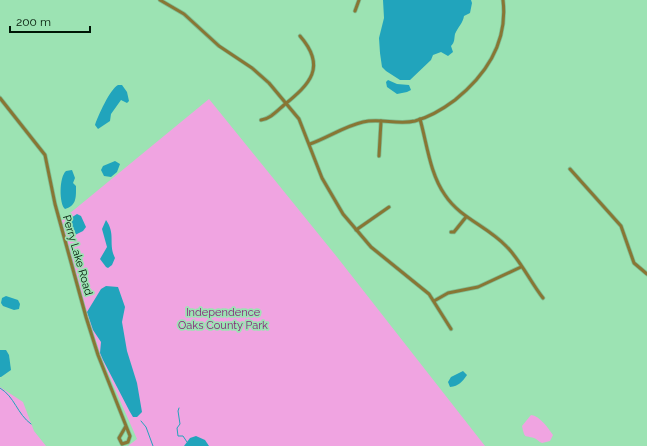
<svg xmlns="http://www.w3.org/2000/svg" width="647" height="446" font-family="Raleway,sans-serif">
	<style>
		.green { fill: #f0a4e1 }
		.water { fill: #21a4bc }
		.lines { fill: none; stroke-linecap: round; stroke-linejoin: round }
		.stream { stroke: #21a4bc; stroke-width: 1 }
		.minor-casing { stroke: #80be94; stroke-width: 4.5 }
		.minor { stroke: #887634; stroke-width: 3 }
		.labels { text-anchor: middle; stroke-width: 3.5; stroke-linejoin: round; paint-order: stroke }
		.street-label { font-size: 11px; fill: #001606; stroke: #9ce3b3 }
		.park-label { font-size: 11px; fill: #87227a; stroke: #9ce3b3 }
	</style>
	<rect width="100%" height="100%" fill="#9ce3b3"/>
	<g class="green">
		<polygon points="209,99 337,257 485,446 128,446 137,439 96,346 58,223"/>
		<polygon points="0,387 23,402 34,431 46,446 0,446"/>
		<path d="M531 415C540 416 548 428 553 435L550 441 542 443C539 442 537 439 534 438 525 435 525 440 522 426Z"/>
	</g>
	<g class="water">
		<path d="M383 0H471L472 3 470 13 464 16C463 23 458 27 455 34 454 39 455 42 451 46L453 52 448 56 441 52 433 55 431 60 410 80H400L386 71 382 67 380 53 379 38 384 18Z"/>
		<polygon points="388,80 397,84 409,85 411,90 407,92 397,94 387,87 386,82"/>
		<path d="M118 85H122L127 92 129 101 127 103 121 100 111 114 110 121 98 129 95 125C98 116 110 89 118 85Z"/>
		<polygon points="115,161 120,164 117,172 111,177 104,176 101,170 103,166"/>
		<path d="M72 170 75 178 73 183 76 186C76 196 77 206 65 209 59 204 59 177 66 171Z"/>
		<polygon points="77,214 81,216 86,227 83,231 71,237 67,232 66,221"/>
		<path d="M106 220C116 234 108 244 115 258L112 265 108 268 106 267 100 259 107 247 102 229Z"/>
		<polygon points="106,286 118,287 125,307 122,322 127,351 137,383 142,412 137,417 133,417 130,412 103,360 100,353 101,342 93,330 87,312 101,289"/>
		<polygon points="6,296 18,300 20,304 19,309 14,310 3,306 1,303 2,298"/>
		<polygon points="0,350 6,350 9,355 11,370 1,377 0,377"/>
		<path d="M463 371 467 375C462 382 459 386 450 387L448 382 451 377Z"/>
		<polygon points="196,436 205,440 209,446 184,446 190,438"/>
	</g>
	<g class="lines">
		<g class="stream">
			<path d="M0 388C15 397 17 414 31 424"/>
			<polyline points="179,408 178,411 180,424 177,428 178,436 183,436 187,442"/>
			<polyline points="141,421 146,427 153,446"/>
		</g>
		<defs>
			<g id="minor">
				<polyline points="160,0 184,14 219,46 252,68 269,83 299,119 322,178 343,214 371,247 429,294 451,329"/>
				<polyline points="355,11 359,0"/>
				<polyline points="0,98 45,155 55,204 86,317 98,355 130,436 128,442 122,444 119,438 126,426"/>
				<path d="M420 119C427 144 430 174 445 195 460 218 487 226 506 246 519 258 531 283 543 298"/>
				<path d="M261 120C270 119 277 111 284 105 310 84 327 67 300 36"/>
				<path d="M310 144C327 138 345 126 363 122 380 118 398 125 415 121 430 117 443 109 455 100 486 75 508 42 503 0"/>
				<polyline points="379,156 381,121"/>
				<polyline points="570,169 621,226 634,263 647,274"/>
				<polyline points="356,230 389,207"/>
				<polyline points="451,232 454,232 466,217"/>
				<polyline points="434,301 448,293 478,287 521,267"/>
			</g>
		</defs>
		<use href="#minor" class="minor-casing"/>
		<use href="#minor" class="minor"/>
	</g>
	<g class="labels">
		<g class="street-label">
			<text transform="translate(78 255) rotate(74)" y="4">Perry Lake Road</text>
		</g>
		<g class="park-label">
			<text x="223" y="316">Independence<tspan x="223" dy="13">Oaks County Park</tspan></text>
		</g>
	</g>
	<path d="M10 26v6h80v-6" fill="none" stroke="#001606" stroke-width="2"/>
	<text x="16" y="26" font-size="12" fill="#001606" stroke="#9ce3b3" stroke-width="3" paint-order="stroke">200 m</text>
</svg>
